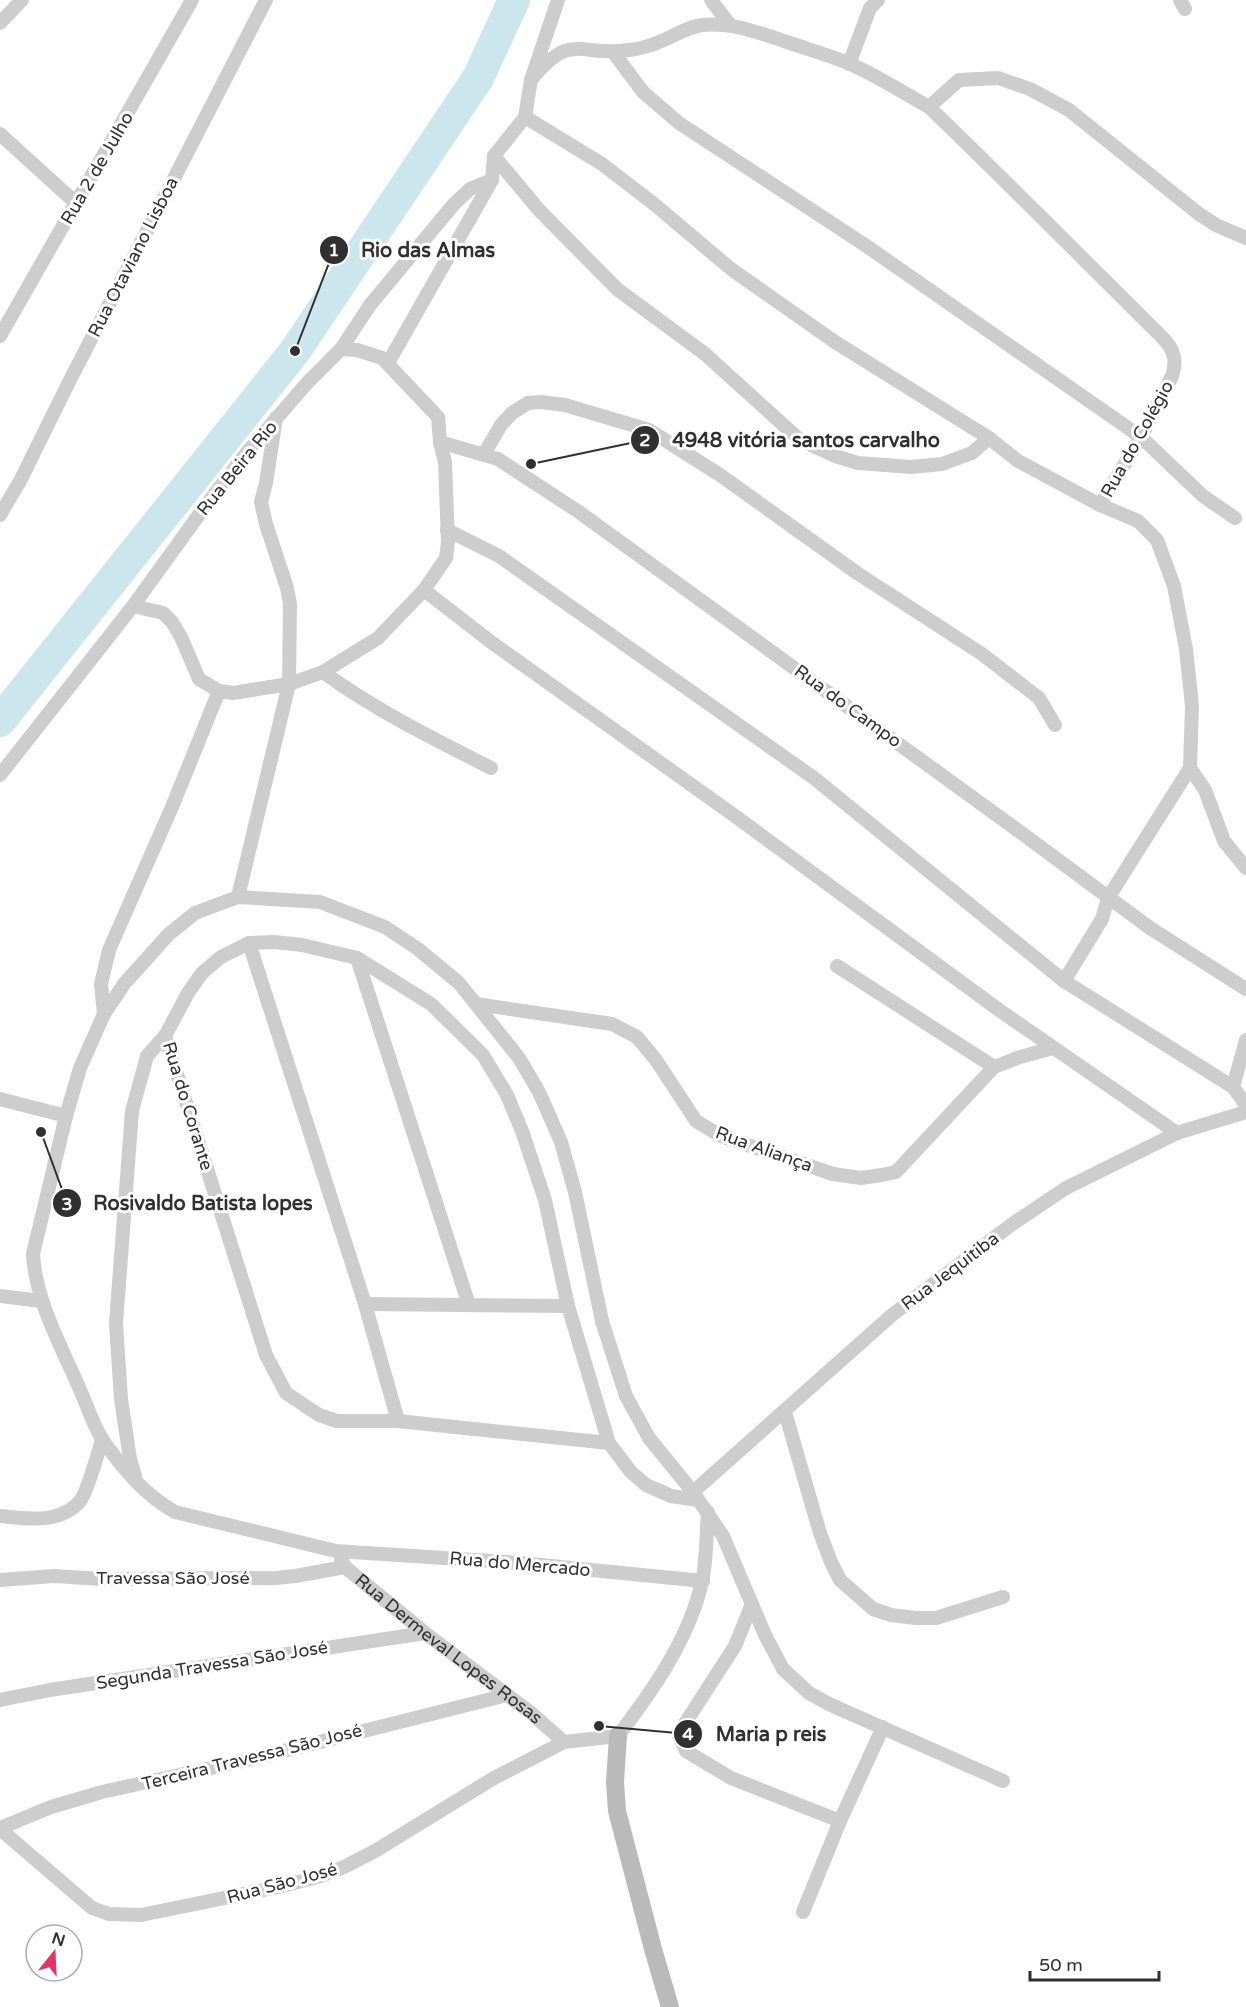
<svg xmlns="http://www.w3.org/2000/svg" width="1246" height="2007" font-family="'Varela Round',sans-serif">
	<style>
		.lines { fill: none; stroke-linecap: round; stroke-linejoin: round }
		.river { stroke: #cbe6ed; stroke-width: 32 }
		.street { stroke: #cdcdcd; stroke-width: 14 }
		.secondary { stroke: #bababa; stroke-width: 18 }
		.labels { text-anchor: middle; stroke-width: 6; stroke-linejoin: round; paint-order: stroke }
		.street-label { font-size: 18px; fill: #303030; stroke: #fff }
		.leader { fill: none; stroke: #303030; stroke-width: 2 }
		.callout-dot { fill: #303030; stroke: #fff; stroke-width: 2 }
		.mark-label { font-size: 18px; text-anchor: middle; font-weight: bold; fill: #fff }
		.callout-label { font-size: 20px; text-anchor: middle; font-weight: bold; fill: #303030; stroke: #fff; stroke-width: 6; stroke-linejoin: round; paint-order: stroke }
	</style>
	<rect width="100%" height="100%" fill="#fff"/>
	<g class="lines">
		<polyline class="river" points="0,721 295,351 478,78 514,0"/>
		<g class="street">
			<polyline points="711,0 730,25"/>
			<polyline points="1180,0 1185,9"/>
			<polyline points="0,23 22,0"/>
			<polyline points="613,52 643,92 679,123 865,245 1141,437 1203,496 1235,518"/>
			<polyline points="849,64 870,8 878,0"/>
			<path d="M531 80C573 29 578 58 629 50 641 49 653 45 664 40 677 34 688 27 702 25 732 22 760 33 787 42 807 49 828 55 848 63 876 75 902 92 929 107L959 80 998 78 1030 89 1069 110 1199 214 1216 225 1246 238"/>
			<path d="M929 107C1007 182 1083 259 1161 336 1173 348 1178 359 1172 376L1141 437 1100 505 1138 521 1157 540 1174 586 1186 649 1192 706 1190 768 1108 898 1102 919 1064 981"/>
			<polyline points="525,117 602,164 654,204 731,269 835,342 989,438 1018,461 1100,505"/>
			<polyline points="0,134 77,204"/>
			<polyline points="494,156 539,210 617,289 705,354 800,440 835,456 858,463 911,467 942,464 972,453 989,438"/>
			<polyline points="0,336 192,0"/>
			<polyline points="388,363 492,180 494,156 525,117 531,80 558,0"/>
			<polyline points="440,442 498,459 579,512 1016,829 1150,928 1246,989"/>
			<polyline points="484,454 501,425 512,413 528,403 541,402 565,405 649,430 720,475 857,573 982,654 1039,698 1055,725"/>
			<polyline points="0,515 20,481 70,380 266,0"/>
			<polyline points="447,530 499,556 814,778 1064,981 1233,1087 1246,1105"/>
			<polyline points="424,590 491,642 735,816 999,1010 1177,1133"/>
			<polyline points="133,606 163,613 172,622 181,637 199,679 219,691 233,693 289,684 323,672 378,638 424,590 446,558 448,542 445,462 440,442 438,417 382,358 357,350 341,349"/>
			<path d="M323 672C375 710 434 739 491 768"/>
			<polyline points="1190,768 1205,790 1224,841 1246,868"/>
			<polyline points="0,775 133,606 206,505 248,451 308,382 341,349 370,305 454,204 470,189 492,180"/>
			<polyline points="238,897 289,684 290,604 287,588 266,524 261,502 266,483 276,418"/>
			<polyline points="249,943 365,1304 398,1421"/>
			<polyline points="357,958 469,1305"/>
			<polyline points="837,966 994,1067"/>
			<polyline points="476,1004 612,1024 637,1037 656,1060 696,1121 721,1136 833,1174 861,1178 882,1175 896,1172 994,1067 1020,1057 1053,1048"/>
			<polyline points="104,1014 101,984 109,950 172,807 219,691"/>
			<polyline points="165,1036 266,1355 286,1393 319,1415 337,1421 398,1421 609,1443"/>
			<polyline points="1233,1087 1246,1040"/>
			<polyline points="0,1099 66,1116"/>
			<polyline points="0,1296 41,1301"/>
			<polyline points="365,1304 568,1306"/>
			<polyline points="785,1412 820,1533 831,1562 840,1580 873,1609 891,1615 916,1618 936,1618 1003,1597"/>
			<polyline points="135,1476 130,1459 121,1399 116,1323 132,1111 147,1056 165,1036 188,993 202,973 221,957 249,943 274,942 302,945 357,958 431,1004 483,1055 507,1095 522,1131 545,1200 568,1306 609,1443 631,1472 646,1485 671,1496 698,1500"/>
			<polyline points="693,1492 892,1315 1011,1225 1066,1188 1177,1133 1246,1112"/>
			<path d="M0 1516C26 1519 61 1524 80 1501 87 1493 98 1453 102 1440"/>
			<path id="s1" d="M341 1559 345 1567 425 1633 530 1712 564 1742"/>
			<polyline points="0,1580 54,1576 101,1579 276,1578 295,1576 345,1567"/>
			<path d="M703 1581 521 1563 336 1551 175 1512C145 1495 124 1470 104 1442 94 1427 88 1408 81 1392 62 1347 36 1303 33 1254L66 1116 80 1068 104 1014 124 984 168 935 195 913 238 897 320 902 385 927 418 949 459 983 519 1058 539 1092 561 1142 575 1192 602 1321 626 1396 649 1438 693 1492 723 1536 765 1635 783 1669 809 1693 831 1705 1003 1781"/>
			<polyline points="752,1604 735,1646 682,1728 679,1736 686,1751 731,1778 840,1821"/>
			<polyline points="0,1700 50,1690 425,1633"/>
			<polyline points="0,1828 51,1807 102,1792 252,1759 507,1695"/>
			<path d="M0 1829 92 1908 109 1914 141 1915 278 1887 318 1877 344 1867 375 1851 494 1778 564 1742 618 1736C653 1690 689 1639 702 1582 707 1560 706 1535 708 1512"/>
			<polyline points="803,1912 840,1821 883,1727"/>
		</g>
		<polyline class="secondary" points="618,1736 615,1782 617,1811 653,1949 670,2007"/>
	</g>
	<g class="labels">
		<g class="street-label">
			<text transform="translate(97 168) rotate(-60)" y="6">Rua 2 de Julho</text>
			<text transform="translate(133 257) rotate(-63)" y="6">Rua Otaviano Lisboa</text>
			<text transform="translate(1137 439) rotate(-61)" y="6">Rua do Colégio</text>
			<text transform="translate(237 468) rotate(-51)" y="6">Rua Beira Rio</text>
			<text transform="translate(848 706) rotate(36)" y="6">Rua do Campo</text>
			<text transform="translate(188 1106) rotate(73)" y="6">Rua do Corante</text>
			<text transform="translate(764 1149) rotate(20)" y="6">Rua Aliança</text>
			<text transform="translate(950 1271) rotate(-37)" y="6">Rua Jequitiba</text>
			<text transform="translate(520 1564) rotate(5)" y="6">Rua do Mercado</text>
			<text x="173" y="1584">Travessa São José</text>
			<text dy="6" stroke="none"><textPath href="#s1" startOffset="141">Rua Dermeval Lopes Rosas</textPath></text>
			<text transform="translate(212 1665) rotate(-9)" y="6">Segunda Travessa São José</text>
			<text transform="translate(252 1757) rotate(-14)" y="6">Terceira Travessa São José</text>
			<text transform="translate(282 1883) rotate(-15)" y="6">Rua São José</text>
		</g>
	</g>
	<path class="leader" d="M295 351L334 250M531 464L645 440M41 1132L67 1203M599 1726L688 1734"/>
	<g class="callout-dot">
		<circle cx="295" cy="351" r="6"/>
		<circle cx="531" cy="464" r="6"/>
		<circle cx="41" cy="1132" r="6"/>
		<circle cx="599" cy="1726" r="6"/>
		<circle cx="334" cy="250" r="15"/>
		<circle cx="645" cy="440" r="15"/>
		<circle cx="67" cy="1203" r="15"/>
		<circle cx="688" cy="1734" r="15"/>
	</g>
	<g class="mark-label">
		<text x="334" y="256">1</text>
		<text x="645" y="446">2</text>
		<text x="67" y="1210">3</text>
		<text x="688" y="1740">4</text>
	</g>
	<g class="callout-label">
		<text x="428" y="257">Rio das Almas</text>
		<text x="806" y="447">4948 vitória santos carvalho</text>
		<text x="203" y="1210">Rosivaldo Batista lopes</text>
		<text x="771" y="1741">Maria p reis</text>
	</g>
	<g transform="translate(54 1953) rotate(18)"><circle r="28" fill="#ffffff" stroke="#acacac" stroke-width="1.5"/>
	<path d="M0-4.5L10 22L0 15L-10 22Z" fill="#e63465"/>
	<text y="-9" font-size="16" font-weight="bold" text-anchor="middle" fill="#303030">N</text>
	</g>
	<path d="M1030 1971v9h129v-9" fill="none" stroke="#303030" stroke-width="3"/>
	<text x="1039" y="1971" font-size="18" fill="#303030" stroke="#ffffff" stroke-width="4.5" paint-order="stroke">50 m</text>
</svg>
